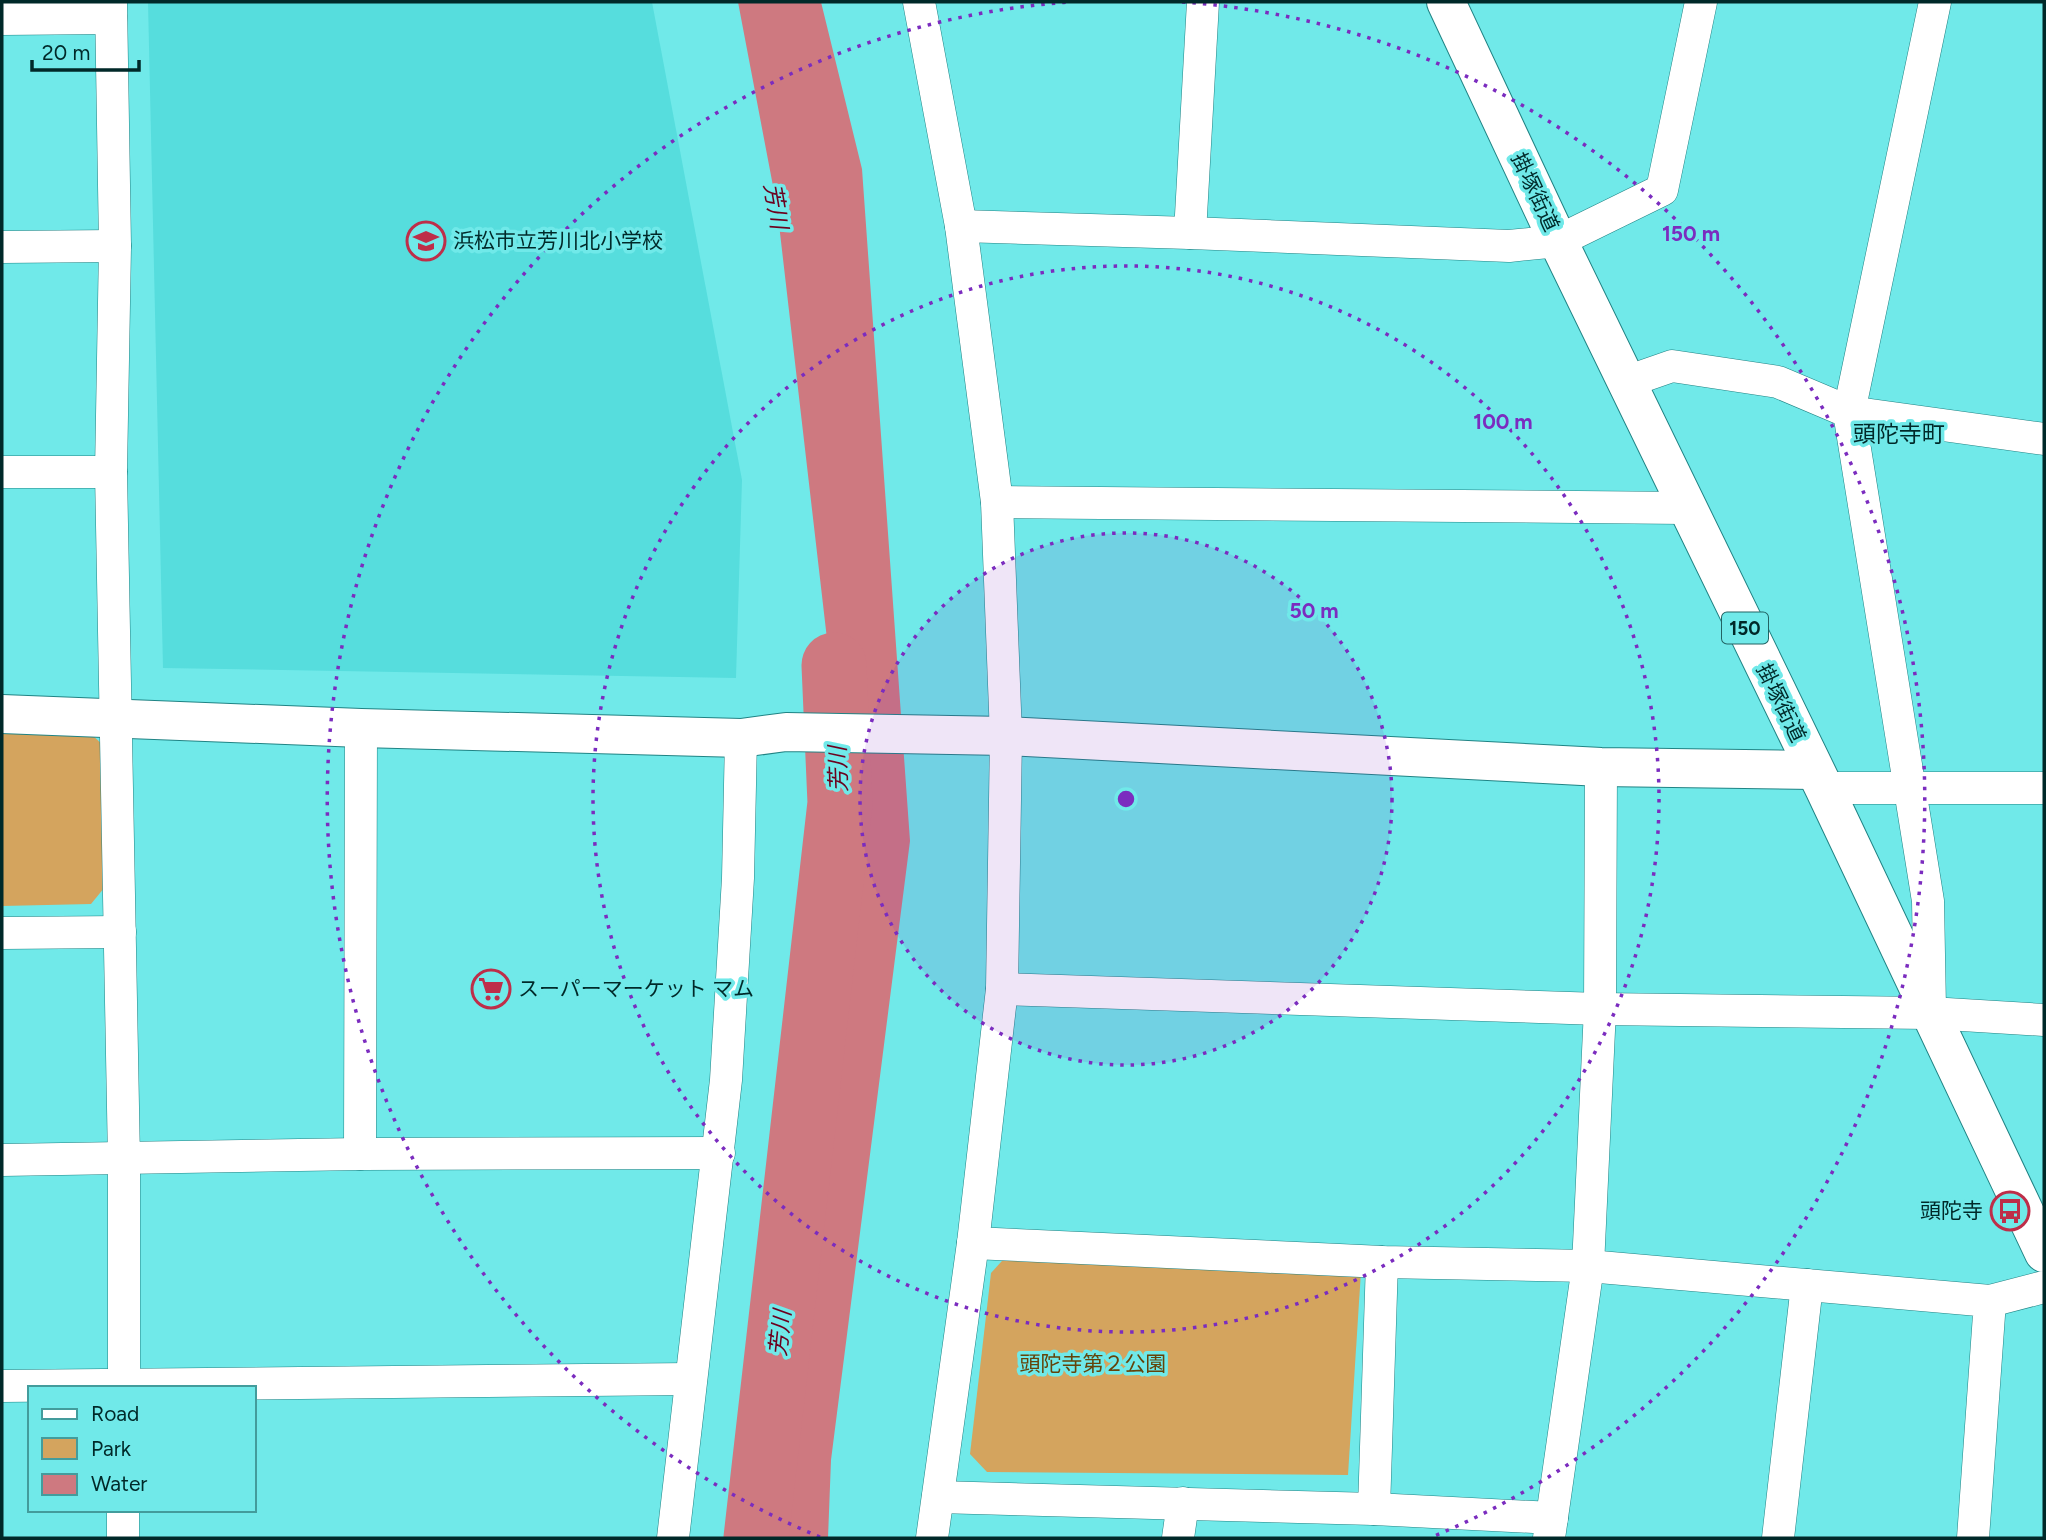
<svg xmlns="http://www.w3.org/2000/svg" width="2046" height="1540" font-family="Figtree,'Noto Sans JP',sans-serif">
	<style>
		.built { fill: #56dddd }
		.green { fill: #d4a45e }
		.water { fill: #ce7980 }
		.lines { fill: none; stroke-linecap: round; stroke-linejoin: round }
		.river { stroke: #ce7980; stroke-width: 65 }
		.street-casing { stroke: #208384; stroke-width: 33 }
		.secondary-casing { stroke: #208384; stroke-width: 40 }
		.highway-casing { stroke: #208384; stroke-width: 40 }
		.street { stroke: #fff; stroke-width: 32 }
		.secondary { stroke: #fff; stroke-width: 38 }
		.highway { stroke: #fff; stroke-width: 38 }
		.ring { fill: none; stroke: #7b2cbf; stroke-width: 3.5; stroke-dasharray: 3.5 7 }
		.labels { text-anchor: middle; stroke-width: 7; stroke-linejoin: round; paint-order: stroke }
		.shield { fill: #70e9e9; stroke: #226363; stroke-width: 2 }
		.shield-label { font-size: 19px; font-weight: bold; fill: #002929 }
		.street-label { font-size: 21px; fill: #002929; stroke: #70e9e9 }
		.poi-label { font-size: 21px; fill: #002929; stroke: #70e9e9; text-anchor: start }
		.park-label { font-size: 21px; fill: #64430a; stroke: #70e9e9 }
		.water-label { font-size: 23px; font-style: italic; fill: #6c001e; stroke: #70e9e9 }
		.neighbourhood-label { font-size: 23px; fill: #002929; stroke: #70e9e9 }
		.centre { fill: #7b2cbf; stroke: #70e9e9; stroke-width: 3.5 }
		.ring-label { font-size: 21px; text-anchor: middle; font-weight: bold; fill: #7b2cbf; stroke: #70e9e9; stroke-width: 7; stroke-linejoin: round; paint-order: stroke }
	</style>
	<rect width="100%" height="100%" fill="#70e9e9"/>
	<polygon class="built" points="148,2 652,2 742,480 736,678 163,668"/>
	<g class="green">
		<polygon points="2,728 89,732 105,747 109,882 91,904 2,906"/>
		<polygon points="1011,1251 1361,1271 1348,1475 987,1472 970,1454 991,1273"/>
	</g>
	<polygon class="water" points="738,2 821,2 862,169 910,841 831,1460 828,1538 756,1538 849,829 777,207"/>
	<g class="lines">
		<polyline class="river" points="756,1538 840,803 834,665"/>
		<defs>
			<g id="street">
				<polyline points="111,2 115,246 111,472 124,1160 124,1388"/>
				<polyline points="919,2 961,226 997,502 1006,736 1002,989 973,1243 932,1538"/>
				<polyline points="2,19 111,18"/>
				<polyline points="961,226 1190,233 1203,2"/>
				<polyline points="1190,233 1509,246 1558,241 1662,190 1701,2"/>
				<polyline points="2,247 115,246"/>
				<polyline points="1626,382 1672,366 1778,382 1849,412 2044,439"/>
				<polyline points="2,472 111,472"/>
				<polyline points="997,502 1686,508"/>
				<polyline points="1824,788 2044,788"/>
				<polyline points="2,933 120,932"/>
				<polyline points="1002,989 1600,1009 1930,1013 2044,1020"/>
				<polyline points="1930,1009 1928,901 1849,412 1935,2"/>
				<polyline points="360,1154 361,728"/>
				<polyline points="2,1160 360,1154 719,1153"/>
				<polyline points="973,1243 1382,1262 1588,1266 1990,1301 1973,1538"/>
				<polyline points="1990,1301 2044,1287"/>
				<polyline points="2,1386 691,1379"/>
				<polyline points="938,1497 1374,1509 1552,1518"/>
				<polyline points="1374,1509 1382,1262"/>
				<polyline points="123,1538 123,1510"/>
				<polyline points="673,1538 726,1080 738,878 741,738"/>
				<polyline points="1178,1538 1183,1503"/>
				<polyline points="1549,1538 1588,1266 1600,1009 1601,767"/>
				<polyline points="1778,1538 1807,1285"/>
			</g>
			<polyline id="secondary" points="2,714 361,728 741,738 786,732 1006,736 1601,767 1814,770"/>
			<polyline id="highway" points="1446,2 1558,241 1824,788 2044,1253"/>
		</defs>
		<use href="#street" class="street-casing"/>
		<use href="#secondary" class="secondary-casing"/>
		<use href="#highway" class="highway-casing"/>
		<use href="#street" class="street"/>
		<use href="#secondary" class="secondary"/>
		<use href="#highway" class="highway"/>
	</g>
	<circle cx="1126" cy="799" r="266" fill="#7b2cbf" fill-opacity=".12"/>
	<g class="ring">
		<circle cx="1126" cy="799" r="266"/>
		<circle cx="1126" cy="799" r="533"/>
		<path d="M820 1537A799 799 0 0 1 1070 2M1182 2A799 799 0 0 1 1432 1537"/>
	</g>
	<defs>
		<symbol id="school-ring" viewBox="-11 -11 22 22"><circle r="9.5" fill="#70e9e9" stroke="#be2e49" stroke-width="1.5"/><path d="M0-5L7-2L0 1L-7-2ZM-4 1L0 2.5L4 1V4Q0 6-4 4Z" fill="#be2e49"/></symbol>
		<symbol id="supermarket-ring" viewBox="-11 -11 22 22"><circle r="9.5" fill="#70e9e9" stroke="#be2e49" stroke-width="1.5"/><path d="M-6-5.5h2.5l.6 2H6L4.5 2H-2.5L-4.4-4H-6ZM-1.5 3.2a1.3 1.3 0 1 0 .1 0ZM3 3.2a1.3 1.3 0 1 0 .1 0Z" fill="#be2e49"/></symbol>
		<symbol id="bus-ring" viewBox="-11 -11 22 22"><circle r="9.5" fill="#70e9e9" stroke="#be2e49" stroke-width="1.5"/><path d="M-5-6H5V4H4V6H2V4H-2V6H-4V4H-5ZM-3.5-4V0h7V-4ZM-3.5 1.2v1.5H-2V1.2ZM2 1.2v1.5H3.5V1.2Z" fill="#be2e49"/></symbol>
	</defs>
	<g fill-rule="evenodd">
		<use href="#school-ring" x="404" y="219" width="44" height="44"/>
		<use href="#supermarket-ring" x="469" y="967" width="44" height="44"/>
		<use href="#bus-ring" x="1988" y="1189" width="44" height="44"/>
	</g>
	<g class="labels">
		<rect class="shield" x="1722" y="612.5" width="46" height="31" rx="5"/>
		<g class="shield-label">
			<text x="1745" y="635">150</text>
		</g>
		<g class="street-label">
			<text transform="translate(1535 192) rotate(65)" y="7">掛塚街道</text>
			<text transform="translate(1781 703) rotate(64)" y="7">掛塚街道</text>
		</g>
		<g class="poi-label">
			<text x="453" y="248">浜松市立芳川北小学校</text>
			<text x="518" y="996">スーパーマーケット マム</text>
			<text x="1983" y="1218" text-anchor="end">頭陀寺</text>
		</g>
		<g class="park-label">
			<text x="1093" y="1371">頭陀寺第２公園</text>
		</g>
		<g class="water-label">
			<text transform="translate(776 206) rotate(80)" y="8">芳川</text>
			<text transform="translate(838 769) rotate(-92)" y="8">芳川</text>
			<text transform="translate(780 1333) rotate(-84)" y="8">芳川</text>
		</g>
		<g class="neighbourhood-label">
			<text x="1899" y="442">頭陀寺町</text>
		</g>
	</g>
	<circle cx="1126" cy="799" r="10" class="centre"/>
	<g class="ring-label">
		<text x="1691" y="241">150 m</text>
		<text x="1503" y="429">100 m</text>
		<text x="1314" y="618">50 m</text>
	</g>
	<rect width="2046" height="1540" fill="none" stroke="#002929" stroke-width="7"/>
	<rect x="28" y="1386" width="228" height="126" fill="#70e9e9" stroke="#439c9c" stroke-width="2"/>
	<rect x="42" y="1409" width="35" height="10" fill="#ffffff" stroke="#439c9c" stroke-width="2"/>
	<text x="91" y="1421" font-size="21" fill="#002929">Road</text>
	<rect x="42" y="1438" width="35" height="21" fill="#d4a45e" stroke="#439c9c" stroke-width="2"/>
	<text x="91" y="1456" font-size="21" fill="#002929">Park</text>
	<rect x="42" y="1474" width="35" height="21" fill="#ce7980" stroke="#439c9c" stroke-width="2"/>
	<text x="91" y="1491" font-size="21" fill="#002929">Water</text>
	<path d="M32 60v10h107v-10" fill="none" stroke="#002929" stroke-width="3.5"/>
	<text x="42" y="60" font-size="21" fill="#002929" stroke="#70e9e9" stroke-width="5" paint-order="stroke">20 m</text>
</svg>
